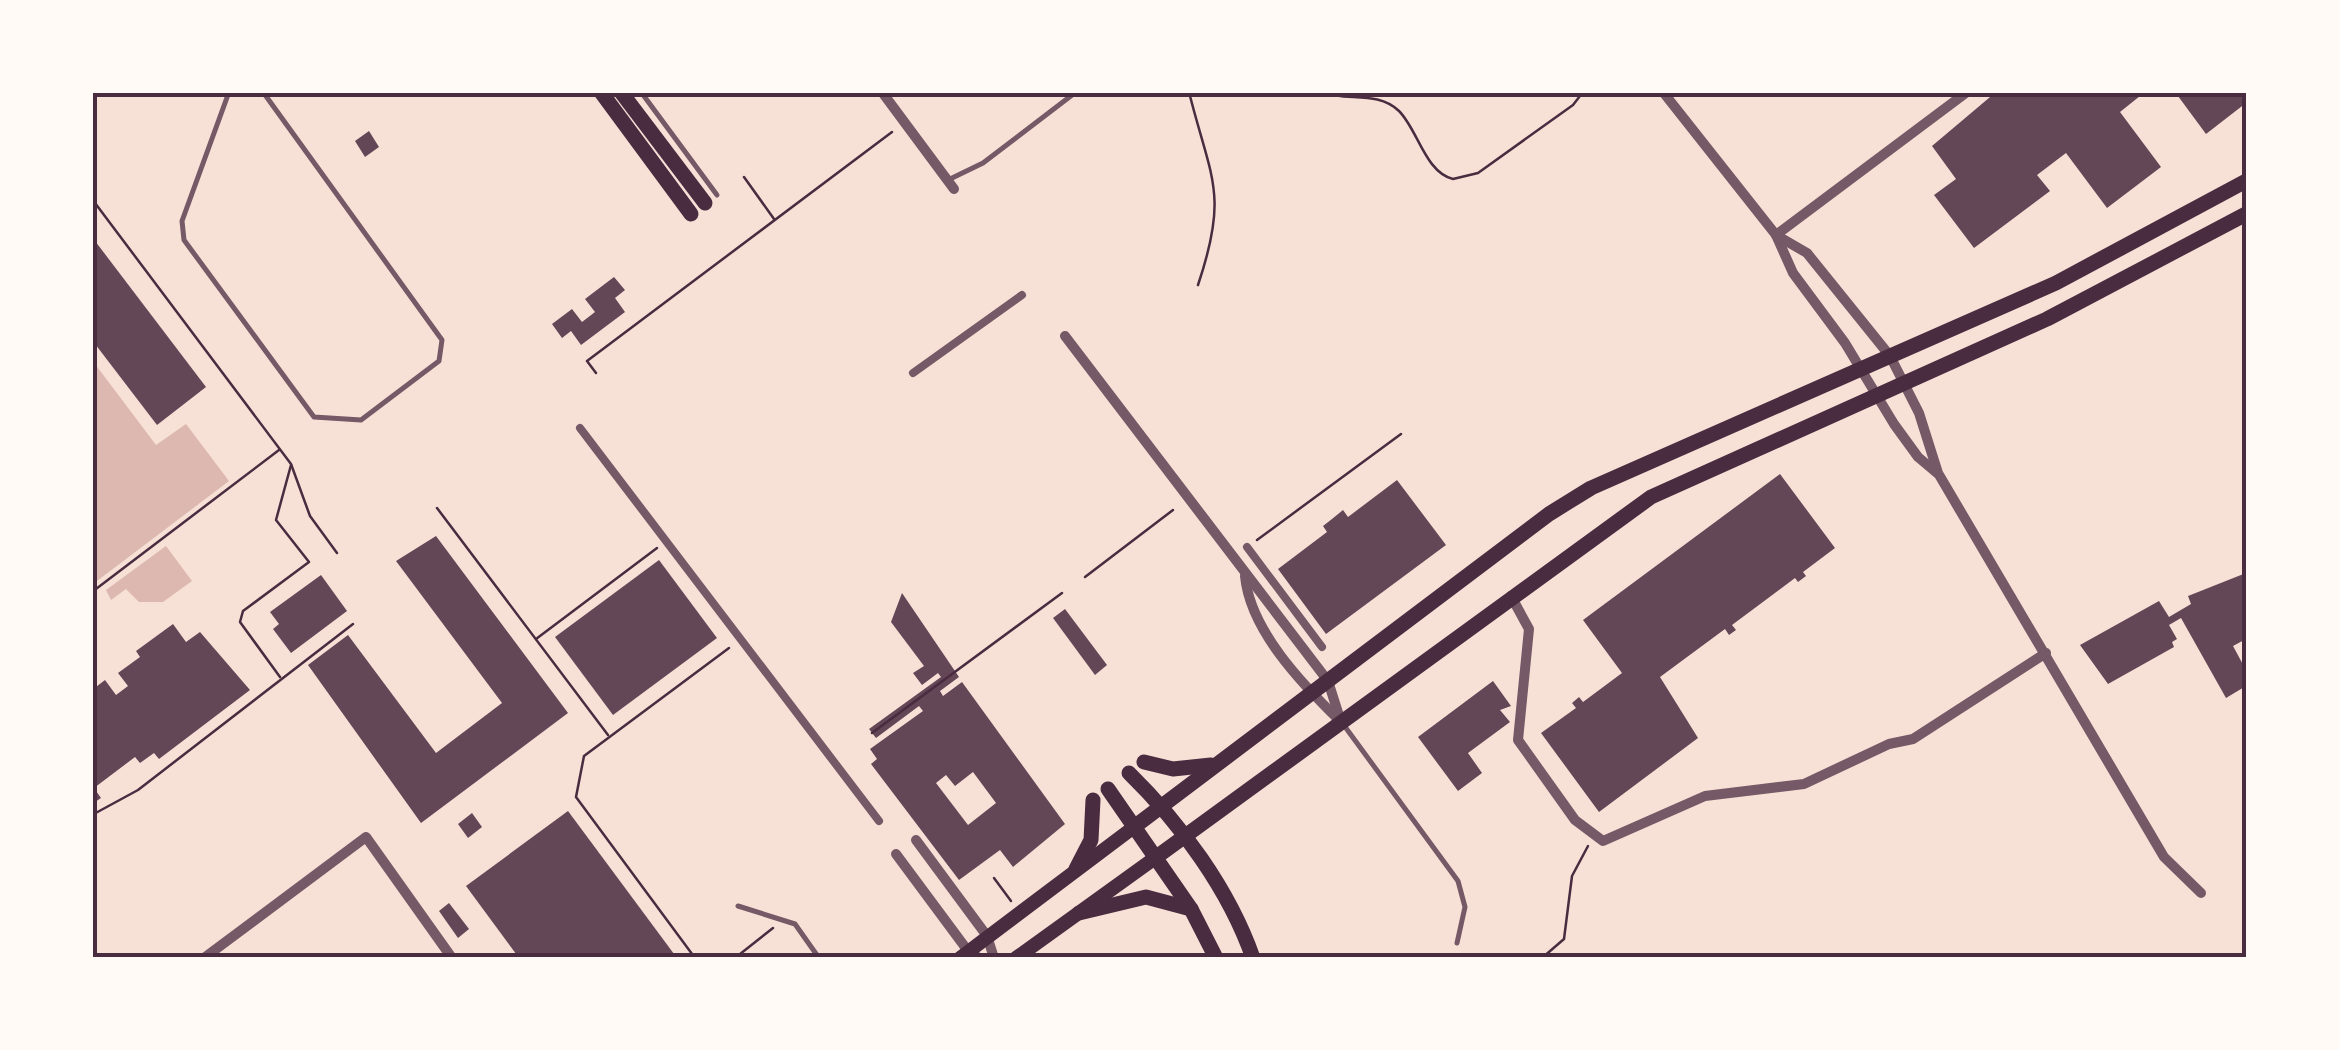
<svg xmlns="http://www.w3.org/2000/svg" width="2339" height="1050" font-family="'Noto Sans',sans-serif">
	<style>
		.water { fill: #dcb8b0 }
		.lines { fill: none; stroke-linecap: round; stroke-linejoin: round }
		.stream { stroke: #dcb8b0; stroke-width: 5 }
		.building { fill: #644757; fill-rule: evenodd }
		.path { stroke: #4a2c40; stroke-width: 2.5 }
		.service { stroke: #755966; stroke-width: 5 }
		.pedestrian { stroke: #755966; stroke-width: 8 }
		.minor { stroke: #755966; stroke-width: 10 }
		.secondary { stroke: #4a2c40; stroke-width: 14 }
		.primary { stroke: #4a2c40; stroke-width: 15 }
		.neatline { fill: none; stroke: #4a2c40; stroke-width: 4 }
	</style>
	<rect width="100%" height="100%" fill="#f7e1d7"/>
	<g class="water">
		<polygon points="92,360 156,445 186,424 229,481 93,584"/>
		<polygon points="166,546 192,581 163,602 139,602 126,589 111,600 106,590"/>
	</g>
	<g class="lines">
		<polyline class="stream" points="1563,956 1563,958"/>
	</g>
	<g class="building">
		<polygon points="1996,92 2145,92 2120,112 2161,167 2107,208 2066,153 2037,175 2050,191 1974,248 1934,195 1956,179 1932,146"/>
		<polygon points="2175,92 2246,92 2246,103 2206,134"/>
		<polygon points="369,131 379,147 365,157 355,141"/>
		<polygon points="92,237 206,387 157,425 92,340"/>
		<polygon points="614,277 625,290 615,298 625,312 581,345 571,331 562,338 552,324 572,309 582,322 595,312 585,299"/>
		<polygon points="1780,474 1835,548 1803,572 1806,576 1798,582 1795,578 1732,625 1736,630 1729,635 1725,629 1660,677 1698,738 1599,812 1541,733 1576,708 1572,703 1579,697 1583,702 1622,673 1583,620"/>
		<polygon points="1397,480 1446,545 1326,634 1278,569 1327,532 1323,526 1332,519 1343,510 1348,517"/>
		<polygon points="436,536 568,713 421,823 308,665 348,635 436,753 502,703 396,561"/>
		<polygon points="659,560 717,638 613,715 555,637"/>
		<polygon points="2246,573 2246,639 2233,646 2246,670 2246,686 2226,698 2181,618 2169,625 2177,639 2172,642 2174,647 2108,684 2080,645 2159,601 2169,617 2191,604 2188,596"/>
		<polygon points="321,575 347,611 291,653 273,629 279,624 270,612"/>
		<path d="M902 593 959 677 940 691 943 696 962 682 1065 824 1013 867 1000 850 959 880 871 764 877 759 870 749 923 711 919 706 876 738 869 729 941 677 938 673 922 685 913 673 924 666 891 622ZM973 772 996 803 968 825 936 783 946 775 955 786Z"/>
		<polygon points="1065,609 1107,665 1095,675 1053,618"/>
		<polygon points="173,624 186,642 200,632 250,690 159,759 154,753 140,763 135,757 94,788 101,798 92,804 92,690 105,680 116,695 128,686 118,673 140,657 136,651"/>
		<polygon points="1493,681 1511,706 1500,710 1510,722 1468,753 1482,773 1458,791 1418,737"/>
		<polygon points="568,811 677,958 519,958 466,886"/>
		<polygon points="472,813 482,827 468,838 458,824"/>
		<polygon points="449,903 469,929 458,938 439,911"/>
	</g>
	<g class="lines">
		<g class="path">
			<path d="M1189 92C1211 180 1229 193 1198 285"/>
			<path d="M1323 92C1346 102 1377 90 1399 111 1418 130 1425 172 1453 179L1478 173 1573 105 1583 92"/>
			<polyline points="744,177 774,219"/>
			<polyline points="92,199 291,464 310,516 337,553"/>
			<polyline points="596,373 587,361 892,132"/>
			<polyline points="437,508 608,735"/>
			<polyline points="1257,540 1401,434"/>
			<polyline points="1085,577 1173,510"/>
			<polyline points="92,592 279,450"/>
			<polyline points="536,639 657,548"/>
			<polyline points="280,677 240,622 243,611 309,562 276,520 291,465"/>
			<polyline points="872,733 1062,593"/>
			<polyline points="92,815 138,790 353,624"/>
			<polyline points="994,878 1011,901"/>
			<polyline points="695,958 576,797 584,756 729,648"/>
			<polyline points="735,958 773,928"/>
			<polyline points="1542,958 1564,939 1572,876 1588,846"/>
		</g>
		<g class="service">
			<polyline points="229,92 182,221 184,240 314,417 361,420 439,361 442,340 263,92"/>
			<polyline points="641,92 717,195"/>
			<polyline points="950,179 983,163 1076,92"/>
			<polyline points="1343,724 1458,881 1465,907 1457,943"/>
			<polyline points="738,906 795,924 819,958"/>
		</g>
		<g class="pedestrian">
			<polyline points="913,373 1022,295"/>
			<polyline points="580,428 879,821"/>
			<polyline points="1247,547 1322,647"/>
		</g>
		<g class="minor">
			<polyline points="882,92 954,189"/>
			<polyline points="1663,92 1776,235 1793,273 1845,343 1894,424 1918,457 1937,473"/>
			<polyline points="1776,235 1807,253 1890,356 1919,413 1938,473 2164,857 2201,893"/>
			<polyline points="1776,235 1967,92"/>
			<polyline points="1065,336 1328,681 1341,722"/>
			<path d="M1245 576C1250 630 1302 684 1340 721"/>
			<polyline points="1511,596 1529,629 1518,740 1575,820 1603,841 1705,796 1804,784 1889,744 1913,739 2046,653"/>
			<polyline points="916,840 987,936 994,958"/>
			<polyline points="896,854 968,951 979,958"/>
			<polyline points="204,958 366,837 452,958"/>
		</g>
		<g class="secondary">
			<polyline points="960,958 1134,827"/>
			<polyline points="1016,958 1155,858"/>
		</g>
		<g class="primary">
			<polyline points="601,92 691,214"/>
			<polyline points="621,92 705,203"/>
			<polyline points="1144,762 1173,769 1211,765"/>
			<path d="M1129 773C1180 823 1229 889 1253 958"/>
			<polyline points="1108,789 1191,909 1216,958"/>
			<polyline points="1134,827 1549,514 1591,488 2056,283 2246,181"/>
			<polyline points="1155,858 1651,497 2047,319 2246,214"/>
			<polyline points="1076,869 1091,840 1093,800"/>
			<polyline points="1079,913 1146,897 1191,909"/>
		</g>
	</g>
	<rect width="2339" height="1050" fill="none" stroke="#fffaf5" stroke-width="190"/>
	<rect x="95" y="95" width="2149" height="860" class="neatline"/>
</svg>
